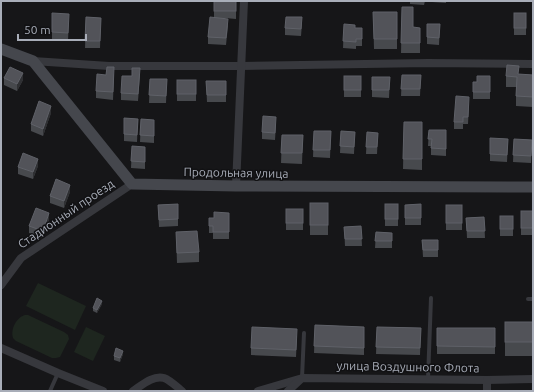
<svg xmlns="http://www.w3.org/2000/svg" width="534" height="392" font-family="Ubuntu,sans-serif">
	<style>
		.green { fill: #1e261f }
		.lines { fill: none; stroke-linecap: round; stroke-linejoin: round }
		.lane { stroke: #37383d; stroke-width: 4 }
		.street { stroke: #37383d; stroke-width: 8 }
		.secondary { stroke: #45474d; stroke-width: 11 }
		.wall { fill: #47494d }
		.shaded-wall { fill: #2f3033 }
		.building { fill: #525359; stroke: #5f6168 }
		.labels { text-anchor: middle; stroke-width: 3; stroke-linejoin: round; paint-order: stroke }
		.street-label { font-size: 12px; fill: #a8adb8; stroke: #111113 }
	</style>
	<rect width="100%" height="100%" fill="#161618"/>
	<g class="green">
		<polygon points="38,283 86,306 75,330 26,306"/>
		<path d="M25 315H28L64 332 68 335 69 339 60 357 56 358H52L16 341 13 338C10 329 17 317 25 315Z"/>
		<polygon points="86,327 105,336 93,361 74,352"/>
	</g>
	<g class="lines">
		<g class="lane">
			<polyline points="528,299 533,299"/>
			<polyline points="302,378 304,333"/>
			<polyline points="428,379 431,298"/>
			<polyline points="50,391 58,373"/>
		</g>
		<g class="street">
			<polyline points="33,61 109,66 241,66 428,63 533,64"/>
			<polyline points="236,186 244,1"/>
			<polyline points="1,285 21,258 132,184"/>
			<polyline points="1,348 58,373 103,391"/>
			<path d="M133 391C142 385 153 375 164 378 170 380 177 387 182 391"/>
			<polyline points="258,391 299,379"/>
			<polyline points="288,391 302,378 487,380 533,379"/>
			<polyline points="487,391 487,380"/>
		</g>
		<polyline class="secondary" points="1,49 33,61 132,184 236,186 533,187"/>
	</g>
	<g class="wall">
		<polygon points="214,1 236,1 236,19 225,18 228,26 226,45 208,44 208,37 214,18"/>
		<polygon points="410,1 425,1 424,5 410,4"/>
		<polygon points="432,1 446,1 446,3 432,2"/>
		<polygon points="402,7 413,27 420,28 420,53 401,53"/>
		<polygon points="373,12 397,12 397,49 374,49"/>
		<rect x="514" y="13" width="12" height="22"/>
		<polygon points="86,17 101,18 100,48 85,48"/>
		<polygon points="69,21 68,40 52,39 52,32"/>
		<polygon points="302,24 301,36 285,35 285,28"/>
		<polygon points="344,24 355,28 362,28 362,46 356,46 356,49 343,48"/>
		<polygon points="427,24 440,24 439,45 427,44"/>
		<polygon points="114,74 113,100 96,98 96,91"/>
		<polygon points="519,74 533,75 533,107 516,106 516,87 506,87 506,76"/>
		<polygon points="140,75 138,101 121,100 121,93 132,76"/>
		<polygon points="402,75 421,75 420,96 401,96"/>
		<rect x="344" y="76" width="17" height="21"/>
		<polygon points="490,76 490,99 473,99 473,82 477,82"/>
		<polygon points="372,77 390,77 389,98 372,97"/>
		<polygon points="4,78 23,80 17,91 4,85"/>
		<polygon points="150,79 167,79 166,103 149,103"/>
		<rect x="177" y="80" width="19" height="21"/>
		<polygon points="206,81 226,81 226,102 207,102"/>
		<polygon points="469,104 468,124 463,124 463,129 454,129 454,122"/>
		<polygon points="51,113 43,136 31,131 31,124"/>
		<polygon points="124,118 138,119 137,142 124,141"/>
		<polygon points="141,119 154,120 154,143 140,142"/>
		<polygon points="404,122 422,122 422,170 403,169"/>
		<polygon points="276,124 275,140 262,139 262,132"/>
		<polygon points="429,130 446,130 446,156 431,155 431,146 428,146"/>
		<polygon points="314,131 331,131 330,158 313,157"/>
		<polygon points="341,131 355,132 354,154 340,153"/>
		<polygon points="367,132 378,133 377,154 366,154"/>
		<polygon points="282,135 303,135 302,164 281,163"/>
		<polygon points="490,138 508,139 507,162 490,161"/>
		<polygon points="514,139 532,140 531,163 513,162"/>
		<polygon points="132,146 145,147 145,169 131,168"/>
		<polygon points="38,166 33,179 18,174 18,167"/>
		<polygon points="70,192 64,208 50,203 50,196"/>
		<rect x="310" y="203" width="18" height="32"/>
		<polygon points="178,204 178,226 159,227 158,205"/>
		<rect x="385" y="204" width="13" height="22"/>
		<polygon points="421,204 421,225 405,225 405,205"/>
		<rect x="446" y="205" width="16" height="25"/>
		<rect x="286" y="209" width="17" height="21"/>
		<rect x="521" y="211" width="12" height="24"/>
		<polygon points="229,213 229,239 213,239 213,233 209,233 209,218 214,218"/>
		<rect x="500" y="216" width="13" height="20"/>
		<polygon points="484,217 485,238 467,238 466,218"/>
		<polygon points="49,220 43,238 29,233 29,226"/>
		<polygon points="361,226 362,246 345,246 344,227"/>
		<polygon points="176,232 199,252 199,262 177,263"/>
		<polygon points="376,232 392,233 392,248 375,248"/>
		<polygon points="422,240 438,240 438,257 423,257"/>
		<polygon points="102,304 97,313 93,311 93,308"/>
		<rect x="505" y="322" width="28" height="34"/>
		<polygon points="315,325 364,327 364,355 314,353"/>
		<polygon points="377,327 421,328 420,355 376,354"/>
		<rect x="437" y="328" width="58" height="26"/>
		<polygon points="297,336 296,357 251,355 251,348"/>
		<polygon points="123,354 120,362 114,360 114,356"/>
	</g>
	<g class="shaded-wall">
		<polygon points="23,73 23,80 17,91 17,84"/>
		<polygon points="51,106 51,113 43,136 43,129"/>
		<polygon points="38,159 38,166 33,179 33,172"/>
		<polygon points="70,185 70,192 64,208 64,201"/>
		<polygon points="49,213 49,220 43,238 43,231"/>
		<polygon points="102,301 102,304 97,313 97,310"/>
		<polygon points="123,351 123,354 120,362 120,358"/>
	</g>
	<g class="building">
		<rect x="214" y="1" width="22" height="10"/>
		<polygon points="402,7 413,7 413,27 420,28 420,43 401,43"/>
		<polygon points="373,12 397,12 397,39 374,39"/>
		<polygon points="52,13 69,14 68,33 52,32"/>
		<rect x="514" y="13" width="12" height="15"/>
		<polygon points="86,17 101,18 100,41 85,41"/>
		<polygon points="210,17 228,19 226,38 208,37"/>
		<polygon points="286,17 302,17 301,29 285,28"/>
		<polygon points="344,24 355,25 355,28 362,28 362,39 356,39 356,42 343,41"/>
		<polygon points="427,24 440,24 439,38 427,37"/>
		<polygon points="507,65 519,66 518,74 533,75 533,97 516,96 517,77 506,76"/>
		<polygon points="10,67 23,73 17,84 4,78"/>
		<polygon points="107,67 114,67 113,92 96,91 97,74 106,75"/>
		<polygon points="132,68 140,68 138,94 121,93 122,76 132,76"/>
		<polygon points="402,75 421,75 420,89 401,89"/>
		<rect x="344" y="76" width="17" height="14"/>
		<polygon points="477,76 490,76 490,92 473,92 473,82 477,82"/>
		<polygon points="372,77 390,77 389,90 372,90"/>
		<polygon points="150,79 167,79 166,96 149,95"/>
		<rect x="177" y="80" width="19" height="14"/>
		<polygon points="206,81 226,81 226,95 207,95"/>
		<polygon points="456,96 469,97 468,117 463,117 463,122 454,122"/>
		<polygon points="39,101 51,106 43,129 31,124"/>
		<polygon points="263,116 276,117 275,133 262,132"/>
		<polygon points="124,118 138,119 137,135 124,134"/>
		<polygon points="141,119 154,120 154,136 140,135"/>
		<polygon points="404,122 422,122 422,159 403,159"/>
		<polygon points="429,130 446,130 446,149 431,148 432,139 428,139"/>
		<polygon points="314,131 331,131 330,150 313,150"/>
		<polygon points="341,131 355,132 354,147 340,146"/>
		<polygon points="367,132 378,133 377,147 366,147"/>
		<polygon points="282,135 303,135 302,153 281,153"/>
		<polygon points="490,138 508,139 507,155 490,154"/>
		<polygon points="514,139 532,140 531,156 513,155"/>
		<polygon points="132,146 145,147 145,162 131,161"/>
		<polygon points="23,153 38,159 33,172 18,167"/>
		<polygon points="56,179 70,185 64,201 50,196"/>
		<rect x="310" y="203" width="18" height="22"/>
		<polygon points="178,204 178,219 159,220 158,205"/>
		<rect x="385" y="204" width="13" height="15"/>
		<polygon points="421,204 421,218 405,218 405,205"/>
		<rect x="446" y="205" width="16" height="18"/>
		<polygon points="36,208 49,213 43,231 29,226"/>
		<rect x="286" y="209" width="17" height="14"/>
		<rect x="521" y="211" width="12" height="17"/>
		<polygon points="214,212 229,213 229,232 213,232 213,226 209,226 209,218 214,218"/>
		<rect x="500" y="216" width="13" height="13"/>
		<polygon points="484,217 485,231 467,231 466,218"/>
		<polygon points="361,226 362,239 345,239 344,227"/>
		<polygon points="197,231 199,252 177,253 176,232"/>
		<polygon points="376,232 392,233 392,241 375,241"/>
		<polygon points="422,240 438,240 438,250 423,250"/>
		<polygon points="97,298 102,301 97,310 93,308"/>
		<rect x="505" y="322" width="28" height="20"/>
		<polygon points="315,325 364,327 364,348 314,346"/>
		<polygon points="252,327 297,329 296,350 251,348"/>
		<polygon points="377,327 421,328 420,348 376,347"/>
		<polygon points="437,328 495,328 495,347 437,346"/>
		<polygon points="116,348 123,351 120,358 114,356"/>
	</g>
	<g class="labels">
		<g class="street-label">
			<text transform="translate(236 173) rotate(1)" y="4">Продольная улица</text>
			<text transform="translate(66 214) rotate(-34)" y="4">Стадионный проезд</text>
			<text transform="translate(408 367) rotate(1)" y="4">улица Воздушного Флота</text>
		</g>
	</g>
	<rect width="534" height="392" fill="none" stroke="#a8adb8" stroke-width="4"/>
	<path d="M18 34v6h68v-6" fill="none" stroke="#a8adb8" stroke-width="2"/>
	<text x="24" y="34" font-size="12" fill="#a8adb8" stroke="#111113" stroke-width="3" paint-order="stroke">50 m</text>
</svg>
